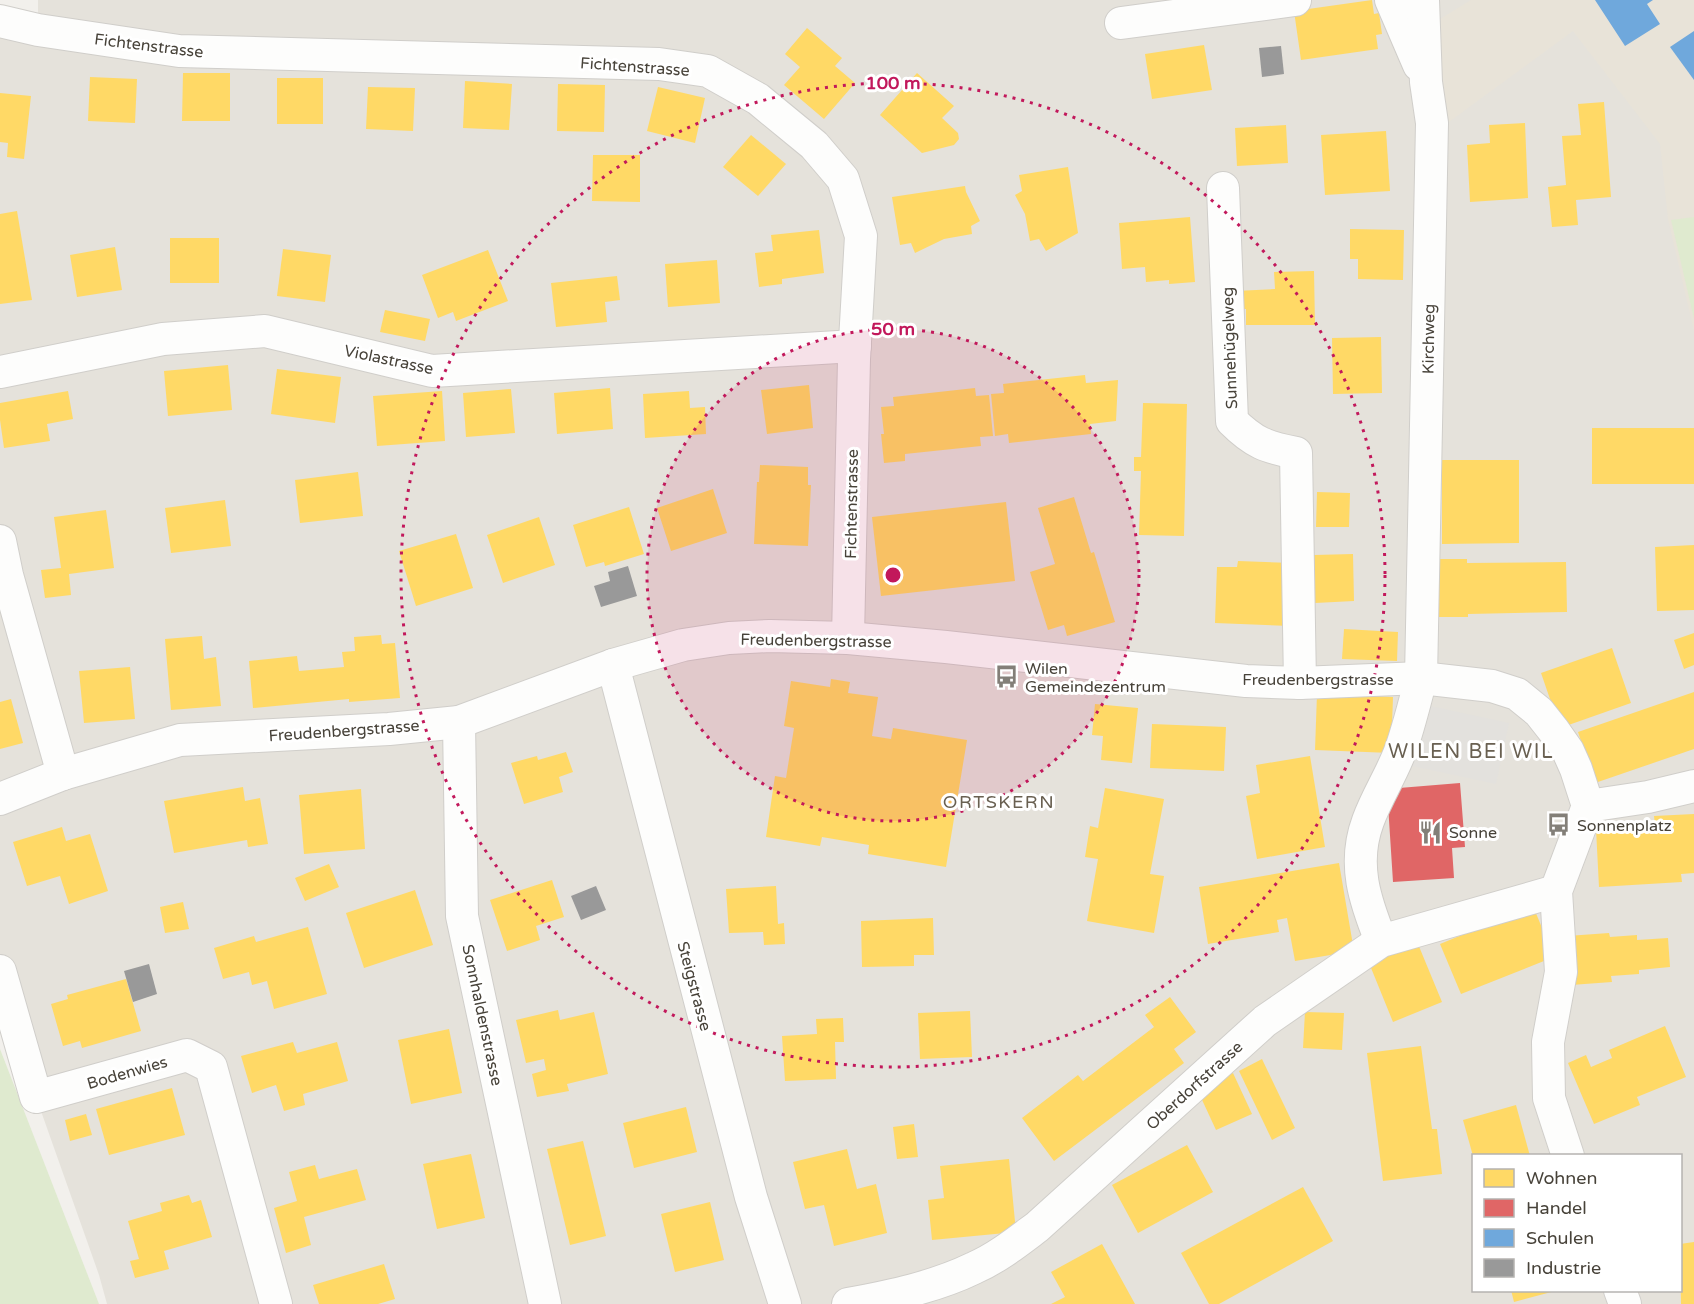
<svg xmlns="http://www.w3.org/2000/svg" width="1694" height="1304" font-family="'Varela Round',sans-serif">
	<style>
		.residential { fill: #e5e2db; fill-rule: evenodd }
		.education { fill: #e8e3d8 }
		.green { fill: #dfeacf }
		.parking { fill: #e3e1dd }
		.homes { fill: #ffd966 }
		.shops { fill: #e06666 }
		.schools { fill: #6fa8dc }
		.industry { fill: #999 }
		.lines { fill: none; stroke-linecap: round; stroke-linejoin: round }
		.street-casing { stroke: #d0ceca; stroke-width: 34 }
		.street { stroke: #fdfdfc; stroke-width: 32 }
		.ring { fill: none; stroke: #c2185b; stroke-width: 3; stroke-dasharray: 3 6 }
		.labels { text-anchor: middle; stroke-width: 6; stroke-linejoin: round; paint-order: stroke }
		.street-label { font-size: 16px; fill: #474239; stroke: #fff }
		.poi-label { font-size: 16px; fill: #474239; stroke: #fff; text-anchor: start }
		.neighbourhood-label { font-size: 18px; letter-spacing: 1.5px; fill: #696051; stroke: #fff }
		.quarter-label { font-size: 20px; letter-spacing: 1.5px; fill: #696051; stroke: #fff }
		.centre { fill: #c2185b; stroke: #fff; stroke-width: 3 }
		.ring-label { font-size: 18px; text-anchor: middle; font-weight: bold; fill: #c2185b; stroke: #fff; stroke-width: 6; stroke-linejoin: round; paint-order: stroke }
	</style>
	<rect width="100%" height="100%" fill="#f2f0ec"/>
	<path class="residential" d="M38 0H1694V1304H107L99 1275 36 1097 0 971V21L38 30ZM1474 1156H1680V1290H1474Z"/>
	<polygon class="education" points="1471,0 1694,0 1694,331 1668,219 1660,144 1573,31 1442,127 1432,24"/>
	<g class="green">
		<polygon points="1694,217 1694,319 1671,220"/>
		<polygon points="0,1049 99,1304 0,1304"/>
	</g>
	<polygon class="parking" points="1426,705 1509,723 1496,784 1412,766"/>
	<g class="homes">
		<polygon points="1372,0 1374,14 1379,13 1382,34 1376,35 1378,49 1301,60 1294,11"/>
		<polygon points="807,28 842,58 835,66 855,83 824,119 784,85 800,67 785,54"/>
		<polygon points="1204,45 1212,90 1152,99 1145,54"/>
		<polygon points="183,73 230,73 230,121 182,121"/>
		<polygon points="917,73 954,106 942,118 958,133 959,139 954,145 922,153 880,115"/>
		<polygon points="90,77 137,79 135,123 88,121"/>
		<rect x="277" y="78" width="46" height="46"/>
		<polygon points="465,81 512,84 509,130 463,128"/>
		<polygon points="558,84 605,85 604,132 557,131"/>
		<polygon points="368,87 415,88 413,131 366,129"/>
		<polygon points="658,87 705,98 695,143 647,131"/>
		<polygon points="0,93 31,96 24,159 7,157 8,143 0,142"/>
		<polygon points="1604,102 1611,197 1576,200 1578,225 1552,227 1548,187 1566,185 1562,136 1581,135 1578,104"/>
		<polygon points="1525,123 1528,198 1470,202 1467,145 1490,143 1489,125"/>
		<polygon points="1286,125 1288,163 1237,166 1235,128"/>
		<polygon points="1386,131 1390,191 1325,195 1321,135"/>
		<polygon points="751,135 786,164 758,196 723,167"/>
		<polygon points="593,155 640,155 640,202 592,201"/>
		<polygon points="1068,167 1078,233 1046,251 1039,239 1030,241 1025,214 1015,195 1022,191 1019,175"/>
		<polygon points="965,186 966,192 980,221 971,226 972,234 944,239 915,253 911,243 900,245 892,197"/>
		<polygon points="17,211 32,300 0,304 0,214"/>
		<polygon points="1190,217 1195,282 1169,284 1169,280 1146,282 1145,267 1122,269 1119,223"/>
		<polygon points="1350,229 1404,230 1403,280 1358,279 1358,259 1350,259"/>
		<polygon points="819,230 824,273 782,279 782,284 759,287 755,253 773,251 771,235"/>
		<rect x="170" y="238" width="49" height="45"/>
		<polygon points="115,247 122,290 77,297 70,255"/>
		<polygon points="283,249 331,255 325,302 277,296"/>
		<polygon points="488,250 508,301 456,321 453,312 438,318 422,275"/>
		<polygon points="717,260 720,303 668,307 665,264"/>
		<polygon points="1314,271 1315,325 1246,325 1246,309 1236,309 1235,291 1275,289 1274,272"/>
		<polygon points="617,276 620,300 605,302 607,322 556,327 551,283"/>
		<polygon points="385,310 430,319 425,341 380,332"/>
		<polygon points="1381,337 1382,393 1333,394 1332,338"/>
		<polygon points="228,365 232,410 168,416 164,371"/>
		<polygon points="277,369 341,377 335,423 271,414"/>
		<polygon points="1085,375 1086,383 1118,380 1116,421 1090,424 1091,434 1009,443 1008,434 995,436 991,394 1004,393 1003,384"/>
		<polygon points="809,385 813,428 767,434 761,390"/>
		<polygon points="610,388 613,429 557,434 554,393"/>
		<polygon points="975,388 976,396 989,395 993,436 980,437 981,446 905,454 905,461 884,463 881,434 884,434 881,407 894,406 893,397"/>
		<polygon points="511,389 515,433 466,437 463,393"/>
		<polygon points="68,391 73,419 47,424 50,441 4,448 0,420 0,403"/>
		<polygon points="442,391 445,441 377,446 373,396"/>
		<polygon points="689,391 690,408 705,407 706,434 645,438 643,394"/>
		<polygon points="1143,403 1187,404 1184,536 1139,535 1141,471 1134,471 1134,457 1141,457"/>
		<rect x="1592" y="428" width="102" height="56"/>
		<polygon points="1442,460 1519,460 1519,543 1442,544"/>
		<polygon points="760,465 808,467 808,485 811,485 808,546 754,544 757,482 759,482"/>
		<polygon points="358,472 363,516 300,523 295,480"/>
		<polygon points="713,489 727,533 671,551 657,508"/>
		<polygon points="1317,492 1350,493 1349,527 1316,527"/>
		<polygon points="1074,497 1091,553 1094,552 1115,622 1067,636 1064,625 1048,630 1030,572 1055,564 1038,508"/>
		<polygon points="225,500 231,546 171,553 165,508"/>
		<polygon points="1006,502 1015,581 881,596 872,517"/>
		<polygon points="629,507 644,554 605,566 604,562 586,567 573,525"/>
		<polygon points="106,510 114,568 69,574 71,595 45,598 41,570 61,568 54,517"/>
		<polygon points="539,517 555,565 503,583 487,535"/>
		<polygon points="456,534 473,588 416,606 399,551"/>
		<polygon points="1694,545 1694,610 1657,611 1655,547"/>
		<polygon points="1353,554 1354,601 1315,603 1314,555"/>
		<polygon points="1428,559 1467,559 1467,563 1566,562 1567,612 1468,614 1468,617 1428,617"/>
		<polygon points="1238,561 1293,563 1291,626 1215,623 1217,567 1237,567"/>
		<polygon points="1344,629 1398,632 1397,661 1342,659"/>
		<polygon points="1694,633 1694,665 1684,669 1674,640"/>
		<polygon points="381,635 382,644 395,643 400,698 349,702 349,699 253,708 249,661 297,656 299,671 344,667 342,652 355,651 354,637"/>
		<polygon points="202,636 204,659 216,657 221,706 171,710 165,639"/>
		<polygon points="1612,648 1631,703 1560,728 1541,673"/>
		<polygon points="130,667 135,719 84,723 79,671"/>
		<polygon points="831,679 850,682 848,693 878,697 872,736 891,739 893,728 967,740 946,867 868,854 869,845 822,837 820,846 766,837 775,776 786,778 794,728 784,726 791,681 830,687"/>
		<polygon points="1694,692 1694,749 1595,783 1578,732"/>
		<polygon points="1317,694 1393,697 1391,753 1315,750"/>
		<polygon points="11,699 23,743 0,749 0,702"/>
		<polygon points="1095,704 1138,708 1132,763 1101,760 1103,736 1092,735"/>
		<polygon points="1152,724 1226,727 1224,771 1150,768"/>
		<polygon points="566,752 573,772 559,777 563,792 524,804 511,763 537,756 538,760"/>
		<polygon points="1310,756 1325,847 1257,859 1246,796 1260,793 1256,765"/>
		<polygon points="243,787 245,801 260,798 268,844 248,847 247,840 174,853 164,801"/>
		<polygon points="1105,788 1164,799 1150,874 1164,876 1154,933 1087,921 1098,859 1085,857 1090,826 1098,828"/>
		<polygon points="361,789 365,849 304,854 299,795"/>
		<polygon points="1694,814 1694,873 1681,874 1682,882 1599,887 1596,829 1655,825 1654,816"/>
		<polygon points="62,827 66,841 90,834 108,891 69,904 60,876 27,886 13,842"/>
		<polygon points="1339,863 1354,951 1295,961 1287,918 1277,920 1279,932 1208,944 1199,887"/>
		<polygon points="329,864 339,887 305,901 295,878"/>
		<polygon points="552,880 564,917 536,926 540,940 507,951 490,900"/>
		<polygon points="776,886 778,924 784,923 785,944 764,945 763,932 729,933 726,889"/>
		<polygon points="415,890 433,945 364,968 346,913"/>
		<polygon points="183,902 189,929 165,933 160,907"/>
		<polygon points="1533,906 1554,957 1461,994 1440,944"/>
		<polygon points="933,918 934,955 914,955 914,966 862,967 861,921"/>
		<polygon points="308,927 327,994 274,1009 267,981 252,985 249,972 223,979 214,948 254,936 256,942"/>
		<polygon points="1609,933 1610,937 1637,935 1637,940 1668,938 1670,967 1639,970 1639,974 1611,976 1612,982 1571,985 1567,936"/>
		<polygon points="1418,944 1442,1002 1393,1022 1369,963"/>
		<polygon points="126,979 141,1031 82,1048 80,1041 63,1046 51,1004 68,999 67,995"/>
		<polygon points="1170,997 1196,1032 1174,1049 1184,1063 1054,1161 1022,1118 1078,1075 1083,1081 1154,1027 1145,1015"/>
		<polygon points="558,1010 560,1020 594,1012 608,1074 567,1084 569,1091 537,1097 532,1074 546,1070 544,1059 526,1063 516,1020"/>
		<polygon points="970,1011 972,1057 920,1059 918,1013"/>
		<polygon points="1305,1012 1344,1013 1342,1050 1303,1048"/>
		<polygon points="843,1018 844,1042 835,1042 836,1079 785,1081 782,1036 817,1034 816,1019"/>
		<polygon points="1665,1026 1686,1077 1637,1097 1640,1105 1594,1124 1568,1063 1586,1055 1591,1067 1612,1058 1609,1050"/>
		<polygon points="449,1029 462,1093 411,1104 398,1040"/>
		<polygon points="293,1042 297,1053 337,1042 348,1081 303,1094 305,1105 284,1111 276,1085 252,1093 241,1056"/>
		<polygon points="1421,1046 1432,1129 1437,1129 1442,1174 1383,1181 1367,1053"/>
		<polygon points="1262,1059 1295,1128 1272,1140 1239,1071"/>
		<polygon points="1233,1073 1252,1114 1216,1130 1197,1089"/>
		<polygon points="172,1088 185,1135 109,1155 96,1109"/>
		<polygon points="1516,1105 1530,1156 1473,1156 1463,1120"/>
		<polygon points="686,1107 697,1152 634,1168 623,1123"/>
		<polygon points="86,1114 92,1135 70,1141 65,1120"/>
		<polygon points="914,1124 918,1157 897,1159 893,1127"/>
		<polygon points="583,1141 606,1236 570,1245 547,1149"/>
		<polygon points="1187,1145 1213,1192 1138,1233 1112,1185"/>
		<polygon points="847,1149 857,1189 876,1184 887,1233 834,1246 824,1205 805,1209 793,1162"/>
		<polygon points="471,1154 485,1218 437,1229 423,1164"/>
		<polygon points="1009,1159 1016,1232 932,1240 928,1200 944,1198 940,1166"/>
		<polygon points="315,1165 319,1179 357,1169 366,1200 304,1217 311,1245 286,1253 274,1208 297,1201 289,1172"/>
		<polygon points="1303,1187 1333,1241 1219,1304 1209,1304 1181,1253"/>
		<polygon points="189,1195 192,1203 201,1200 212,1237 164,1251 169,1269 135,1278 130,1261 139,1259 128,1221 162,1211 160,1203"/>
		<polygon points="710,1202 724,1260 675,1272 661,1214"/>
		<polygon points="1694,1242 1694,1304 1681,1304 1680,1244"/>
		<polygon points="1102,1244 1135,1304 1051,1304 1065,1297 1051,1272"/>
		<polygon points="384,1264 395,1299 378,1304 319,1304 313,1285"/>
		<polygon points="1511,1290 1554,1290 1555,1291 1514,1302"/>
	</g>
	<polygon class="shops" points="1460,783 1465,847 1452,848 1454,878 1393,882 1387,789"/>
	<g class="schools">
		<polygon points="1595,0 1653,0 1647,4 1660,24 1625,46"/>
		<polygon points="1694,31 1694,80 1670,47"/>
	</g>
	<g class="industry">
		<polygon points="1281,46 1284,74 1262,77 1259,48"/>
		<polygon points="628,566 637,596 601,607 594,586 610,581 608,572"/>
		<polygon points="596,886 606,910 581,920 571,896"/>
		<polygon points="149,964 157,994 133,1002 124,971"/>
	</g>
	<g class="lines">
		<defs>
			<g id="street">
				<polyline points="1391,0 1419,65"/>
				<polyline points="0,21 38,30 179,51 659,64 708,71 758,99 814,145 843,179 861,236 854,359 848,638"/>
				<polyline points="1121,23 1295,0"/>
				<path d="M1223 188 1232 421C1254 443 1266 447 1296 453L1300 683"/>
				<polyline points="0,372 163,339 265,331 432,371 855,346"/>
				<polyline points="0,541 7,575 63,774"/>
				<polyline points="613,665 751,1197 785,1304"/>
				<polyline points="459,722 462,916 545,1304"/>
				<polyline points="0,799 63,774 180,740 389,729 459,722 613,665 683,645 729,638 770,636 848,638 946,647 1246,681 1300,683 1421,678 1492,686 1517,694 1539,712 1554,731 1568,751 1576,769 1588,806"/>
				<polyline points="1588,806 1648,797 1694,786"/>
				<path d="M1381 941C1365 901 1352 864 1368 821 1377 796 1392 774 1401 749 1409 726 1415 702 1421 678L1432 123 1426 82 1423 0"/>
				<polyline points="0,971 36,1097 187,1055 211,1067 276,1304"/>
				<polyline points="1568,1156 1549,1098 1548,1042 1561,972 1556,891 1588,806"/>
				<polyline points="1620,1290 1625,1304"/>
				<path d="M848 1304C891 1296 935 1287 974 1268 997 1258 1017 1242 1037 1227L1265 1021 1381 941 1556 891"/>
			</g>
		</defs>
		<use href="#street" class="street-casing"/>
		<use href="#street" class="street"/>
	</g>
	<circle cx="893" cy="575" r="246" fill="#c2185b" fill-opacity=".12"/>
	<g class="ring">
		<circle cx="893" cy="575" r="246"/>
		<circle cx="893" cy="575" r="492"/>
	</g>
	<defs>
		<symbol id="bus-bare" viewBox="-9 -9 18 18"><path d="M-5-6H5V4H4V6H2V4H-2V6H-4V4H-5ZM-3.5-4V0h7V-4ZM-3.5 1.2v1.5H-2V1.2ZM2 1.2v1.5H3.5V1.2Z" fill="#837f78" stroke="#fff" stroke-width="2.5" paint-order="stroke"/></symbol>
		<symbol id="restaurant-bare" viewBox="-9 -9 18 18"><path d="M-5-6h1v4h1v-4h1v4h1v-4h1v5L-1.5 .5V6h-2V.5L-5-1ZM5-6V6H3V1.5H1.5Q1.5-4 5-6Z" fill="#837f78" stroke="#fff" stroke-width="2.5" paint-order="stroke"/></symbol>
	</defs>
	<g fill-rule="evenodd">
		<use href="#bus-bare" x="990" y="660" width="33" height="33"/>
		<use href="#bus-bare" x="1542" y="808" width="33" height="33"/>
		<use href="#restaurant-bare" x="1414" y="816" width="33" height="33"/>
	</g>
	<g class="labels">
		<g class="street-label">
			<text transform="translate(149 45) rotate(7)" y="6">Fichtenstrasse</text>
			<text transform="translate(635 66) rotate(4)" y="6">Fichtenstrasse</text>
			<text transform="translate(1428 339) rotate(-89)" y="6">Kirchweg</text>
			<text transform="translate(1229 348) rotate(-92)" y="6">Sunnehügelweg</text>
			<text transform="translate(389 359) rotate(12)" y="6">Violastrasse</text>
			<text transform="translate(851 504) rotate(-89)" y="6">Fichtenstrasse</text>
			<text transform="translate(816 640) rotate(1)" y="6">Freudenbergstrasse</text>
			<text x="1318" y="685">Freudenbergstrasse</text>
			<text transform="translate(344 730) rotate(-4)" y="6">Freudenbergstrasse</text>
			<text transform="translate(695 986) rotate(75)" y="6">Steigstrasse</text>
			<text transform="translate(483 1015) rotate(78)" y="6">Sonnhaldenstrasse</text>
			<text transform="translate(127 1072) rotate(-16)" y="6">Bodenwies</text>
			<text transform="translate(1194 1085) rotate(-42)" y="6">Oberdorfstrasse</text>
		</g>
		<g class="poi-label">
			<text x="1025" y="674">Wilen<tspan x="1025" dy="18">Gemeindezentrum</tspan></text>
			<text x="1577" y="831">Sonnenplatz</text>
			<text x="1449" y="838">Sonne</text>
		</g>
		<g class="neighbourhood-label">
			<text x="999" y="808">ORTSKERN</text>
		</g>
		<g class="quarter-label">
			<text x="1471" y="758">WILEN BEI WIL</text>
		</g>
	</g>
	<circle cx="893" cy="575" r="9" class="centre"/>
	<g class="ring-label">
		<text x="893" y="89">100 m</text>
		<text x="893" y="335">50 m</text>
	</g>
	<rect x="1472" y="1154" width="210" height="138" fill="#ffffff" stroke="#b5b3b0" stroke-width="1.5"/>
	<rect x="1484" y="1169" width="30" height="18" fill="#ffd966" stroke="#b5b3b0" stroke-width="1.5"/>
	<text x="1526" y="1184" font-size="18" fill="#474239">Wohnen</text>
	<rect x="1484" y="1199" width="30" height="18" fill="#e06666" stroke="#b5b3b0" stroke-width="1.5"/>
	<text x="1526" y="1214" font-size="18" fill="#474239">Handel</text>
	<rect x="1484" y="1229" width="30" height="18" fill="#6fa8dc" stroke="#b5b3b0" stroke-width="1.5"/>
	<text x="1526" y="1244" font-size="18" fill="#474239">Schulen</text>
	<rect x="1484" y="1259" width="30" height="18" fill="#999999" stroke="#b5b3b0" stroke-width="1.5"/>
	<text x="1526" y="1274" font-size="18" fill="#474239">Industrie</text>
</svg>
